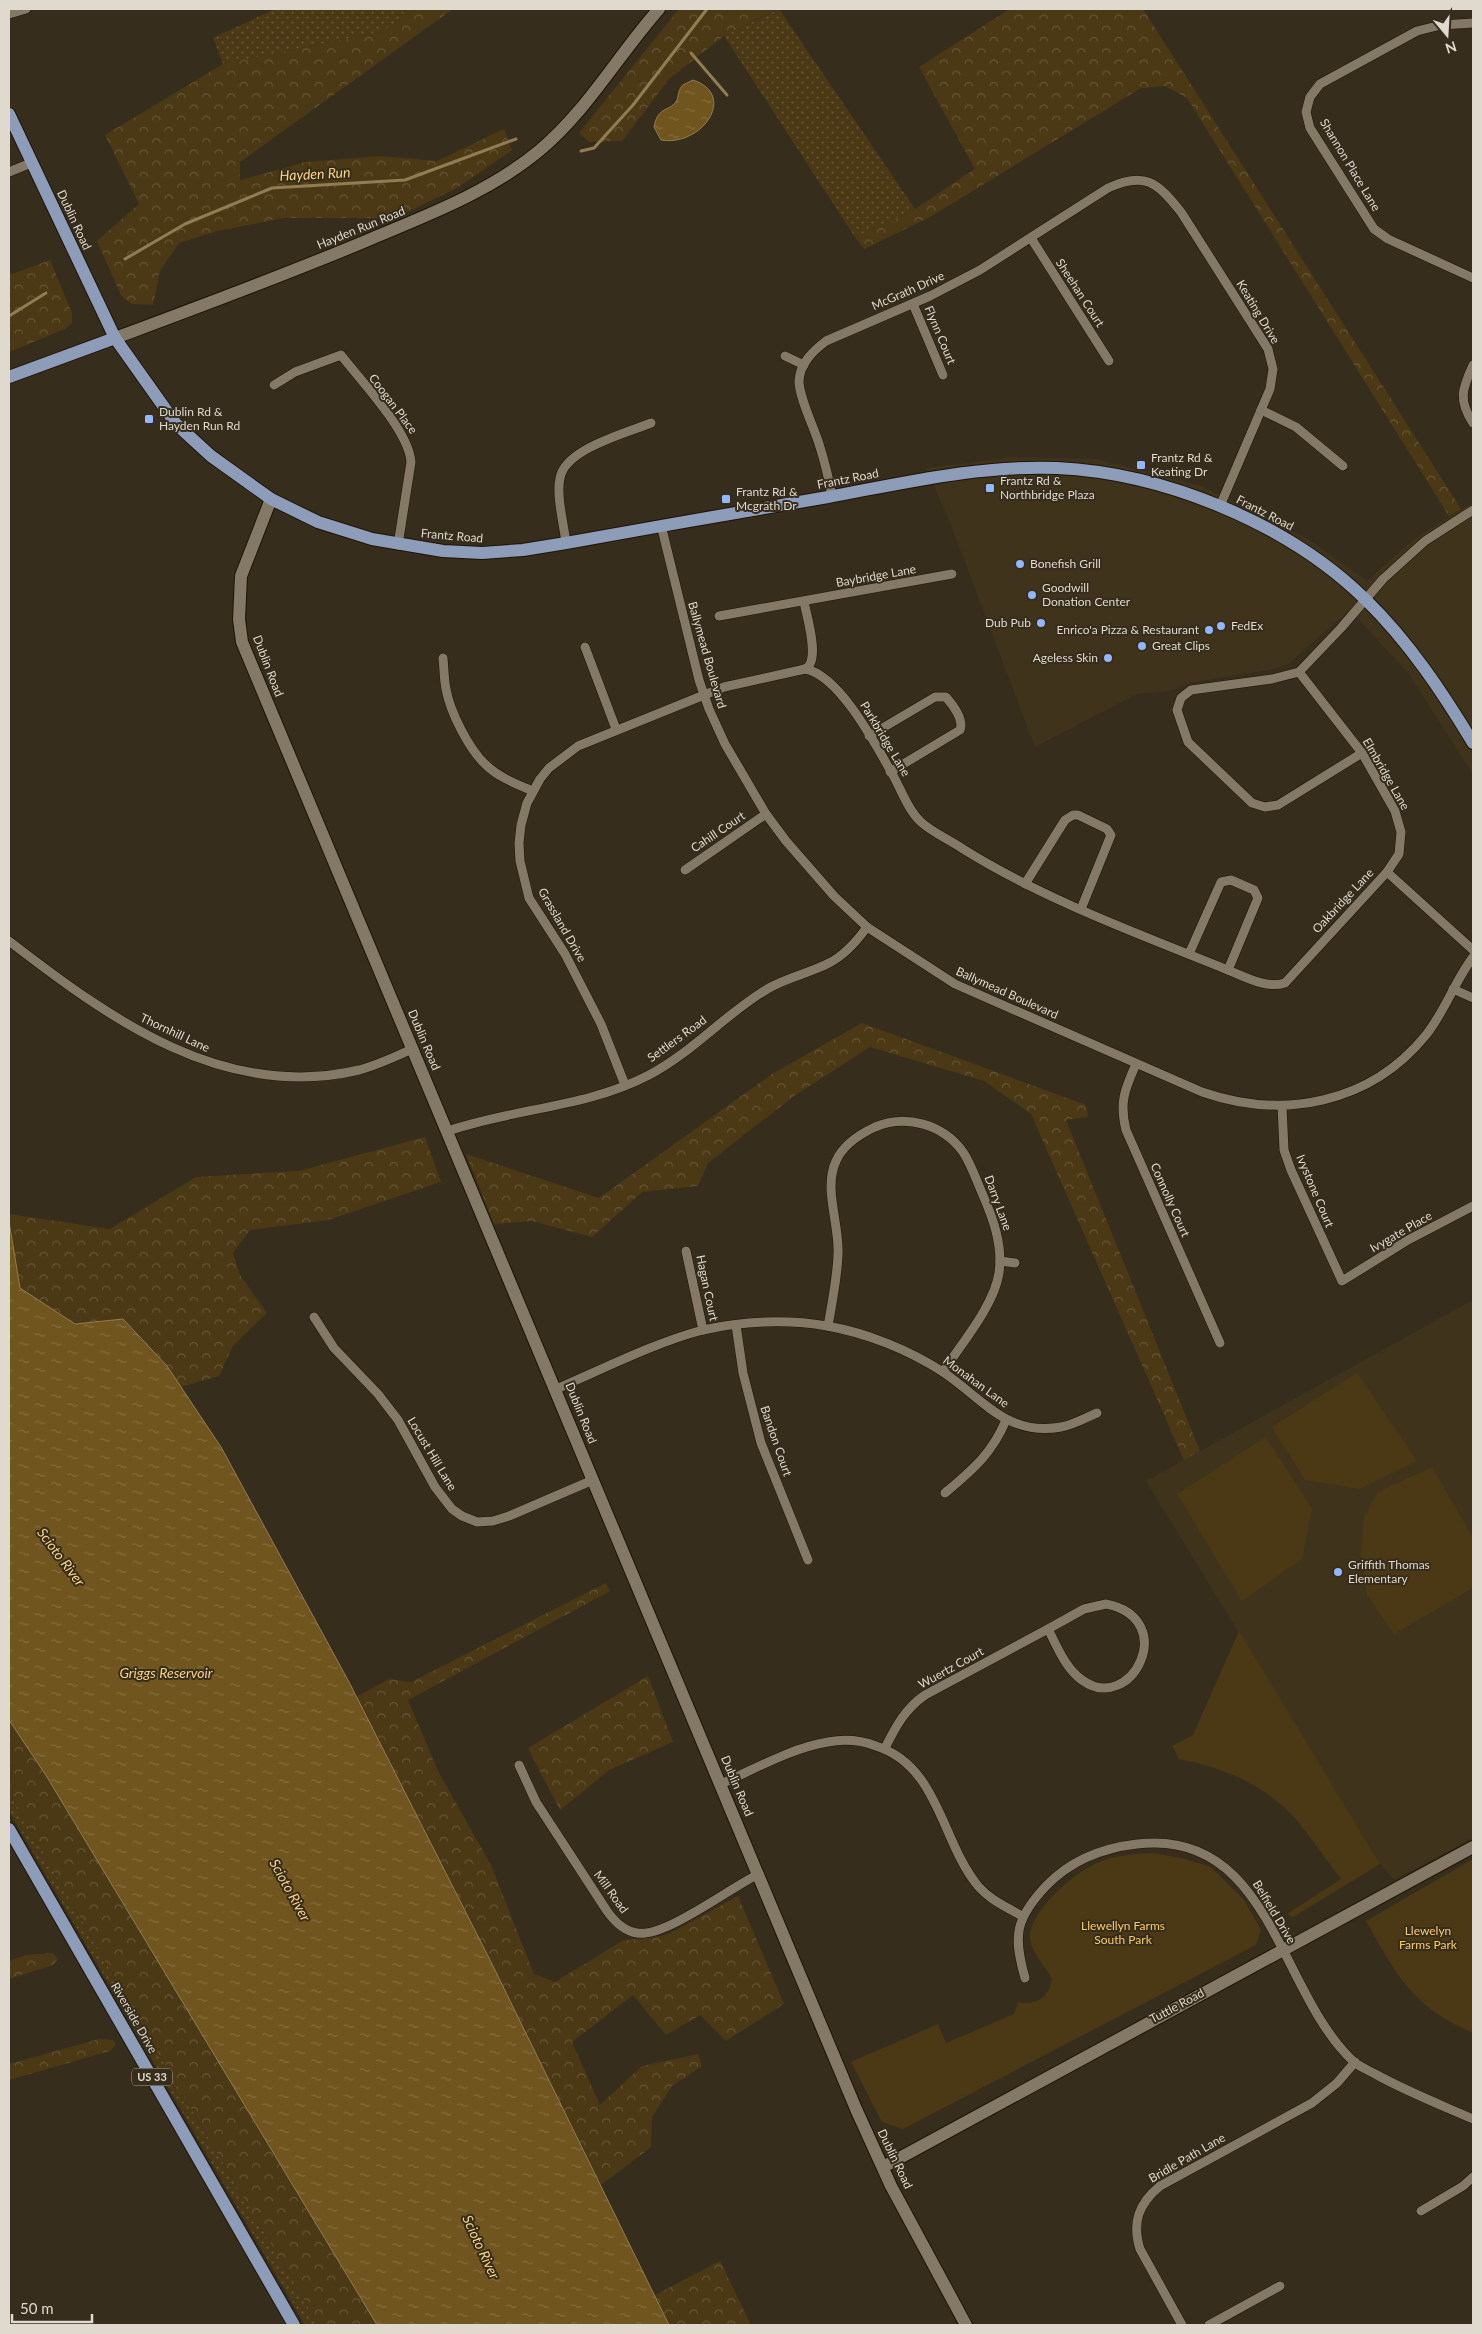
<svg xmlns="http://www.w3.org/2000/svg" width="1482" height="2334" font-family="Lato,sans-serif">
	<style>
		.built { fill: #40331b }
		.grass { fill: url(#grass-dots) }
		.forest { fill: url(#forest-crowns) }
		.park { fill: #4b3915 }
		.water { fill: url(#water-ripples); stroke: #917d53 }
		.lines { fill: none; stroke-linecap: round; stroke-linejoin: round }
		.stream { stroke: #917d53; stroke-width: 3 }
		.street-casing { stroke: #1e1505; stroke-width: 10 }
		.secondary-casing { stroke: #1e1505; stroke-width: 14 }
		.primary-casing { stroke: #1e1505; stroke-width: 14 }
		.street { stroke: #847966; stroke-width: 9 }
		.secondary { stroke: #847966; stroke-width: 12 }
		.primary { stroke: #8d9cb9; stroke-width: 12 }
		.poi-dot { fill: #92b7fd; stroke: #362d1c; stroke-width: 2 }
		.labels { text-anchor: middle; stroke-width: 4; stroke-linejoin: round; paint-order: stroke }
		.shield { fill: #362d1c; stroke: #aca599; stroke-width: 1 }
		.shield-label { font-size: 11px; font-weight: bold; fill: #dfd9ce }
		.street-label { font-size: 12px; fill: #dfd9ce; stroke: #362d1c }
		.poi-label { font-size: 12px; fill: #dfd9ce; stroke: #362d1c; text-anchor: start }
		.park-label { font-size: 12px; fill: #fcc967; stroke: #362d1c }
		.water-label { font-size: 14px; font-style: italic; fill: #fad287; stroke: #362d1c }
	</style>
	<defs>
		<pattern id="grass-dots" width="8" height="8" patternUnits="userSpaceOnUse" patternTransform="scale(1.25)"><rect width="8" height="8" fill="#4b3915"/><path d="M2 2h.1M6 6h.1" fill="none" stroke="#645536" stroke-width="1.8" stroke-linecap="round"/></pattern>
		<pattern id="forest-crowns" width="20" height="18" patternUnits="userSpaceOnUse" patternTransform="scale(1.25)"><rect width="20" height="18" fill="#4b3915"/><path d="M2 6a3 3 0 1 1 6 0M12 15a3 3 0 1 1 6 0" fill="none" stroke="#645536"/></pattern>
		<pattern id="water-ripples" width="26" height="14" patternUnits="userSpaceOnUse" patternTransform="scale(1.25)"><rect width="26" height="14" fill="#70551e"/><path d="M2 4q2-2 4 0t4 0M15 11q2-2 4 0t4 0" fill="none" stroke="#846d3e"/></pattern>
	</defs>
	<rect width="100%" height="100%" fill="#362d1c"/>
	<g class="built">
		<polygon points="1014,457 1096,459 1202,486 1308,539 1367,581 1414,539 1473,502 1473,774 1408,673 1350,610 1287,665 1269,670 1189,683 1171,691 1137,694 1035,747 949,520 926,468"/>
		<polygon points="1473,1300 1473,1838 1394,1880 1380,1864 1146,1481"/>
	</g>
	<g class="grass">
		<polygon points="275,9 415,9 381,32 223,64 213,38"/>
		<polygon points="779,9 915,209 855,237 724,36"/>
		<polygon points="9,1792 135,2014 319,2325 305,2325 9,1811"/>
	</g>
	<g class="forest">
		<polygon points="415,9 453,9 240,162 240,180 306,162 381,156 437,161 504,129 512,150 457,188 395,218 284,218 217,231 179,243 160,271 153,305 131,304 121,295 97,241 139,204 105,135 223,64 381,32"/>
		<polygon points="679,9 777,9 724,36 669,79 622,141 589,142 579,133"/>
		<polygon points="1010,9 1143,9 1461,509 1449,516 1187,98 1165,86 1141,88 930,217 864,249 855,237 915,209 975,169 919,67"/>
		<polygon points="50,260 72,313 72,323 65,329 9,352 9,275"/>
		<polygon points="862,1023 1086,1105 1088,1117 1066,1120 1200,1451 1184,1460 1031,1114 984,1081 870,1047 794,1096 708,1163 698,1186 642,1192 592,1237 532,1221 494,1224 466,1154 599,1198 772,1074"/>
		<polygon points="425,1137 441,1182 328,1220 250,1230 233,1253 240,1275 267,1313 233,1346 219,1376 181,1387 167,1366 123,1319 75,1324 19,1288 9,1214 110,1229 196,1177 299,1171"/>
		<polygon points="606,1583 610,1591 408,1700 438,1771 491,1865 534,1974 555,1982 622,1941 667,1935 738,1896 784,2004 726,2041 700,2015 666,2035 633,1995 572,2042 600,2105 642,2066 698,2054 702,2066 672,2086 652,2117 651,2147 601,2185 491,1962 356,1697 389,1679 411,1682"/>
		<polygon points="648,1676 673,1742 609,1770 560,1810 528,1748"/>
		<polygon points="9,1720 47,1777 377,2325 319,2325 135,2014 9,1792"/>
		<polygon points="53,1953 58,1959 53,1965 9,1979 9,1961 25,1955"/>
		<polygon points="99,2039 113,2040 116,2045 110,2051 9,2080 9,2064"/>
		<polygon points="720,2261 751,2325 669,2325 655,2295"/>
	</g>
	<g class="park">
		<polygon points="1357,1373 1417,1461 1360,1489 1305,1480 1272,1427"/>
		<polygon points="1266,1437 1312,1508 1302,1559 1242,1601 1177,1494"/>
		<polygon points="1432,1467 1473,1538 1473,1588 1394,1634 1367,1595 1361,1555 1364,1517 1378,1492"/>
		<path d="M1239 1631 1380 1864 1293 1917 1287 1914 1341 1879C1323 1857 1307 1829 1286 1809 1258 1782 1217 1766 1179 1759L1172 1746 1193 1735Z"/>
		<path d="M1154 1853 1185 1859 1211 1867 1244 1900 1261 1930 1256 1945 903 2129 882 2122 851 2062 938 2024 946 2043 1014 2014 1018 2002C1037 2006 1049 1997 1052 1979 1045 1965 1032 1954 1030 1939 1028 1912 1075 1872 1097 1863 1114 1855 1136 1854 1154 1853Z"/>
		<path d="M1473 1859V2033C1413 2007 1397 1976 1366 1921Z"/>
	</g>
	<g class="water">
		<path d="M693 80C738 95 702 147 661 140L654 127C658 105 671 112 677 100 679 94 678 90 683 85Z"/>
		<polygon points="9,1221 20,1288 75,1324 123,1319 167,1366 221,1447 349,1682 491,1962 669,2325 377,2325 47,1777 9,1720"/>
	</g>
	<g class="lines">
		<g class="stream">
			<polyline points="691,53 727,95"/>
			<polyline points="581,151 594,148 633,105 707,9"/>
			<polyline points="125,259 185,224 272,188 405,180 516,139"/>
			<polyline points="9,316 46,293"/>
		</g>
		<defs>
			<g id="street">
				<polyline points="9,14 26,9"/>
				<polyline points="1473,23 1441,25 1417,31 1320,84 1310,97 1306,112 1310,128 1374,229 1388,239 1473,278"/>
				<polyline points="9,172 31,163"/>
				<polyline points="1031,238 1109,361"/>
				<polyline points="913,304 943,375"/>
				<polyline points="785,356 804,365"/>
				<path d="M1473 365C1462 389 1458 400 1473 423"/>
				<path d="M274 385 295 372 341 355C361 381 409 431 411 462L398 545"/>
				<polyline points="1261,410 1296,427 1343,466"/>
				<path d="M832 496C829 480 825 463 820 447 815 429 799 398 799 381 800 363 813 351 826 341L930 296 980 270 1108 188C1145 171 1157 182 1181 212L1268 349 1273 369 1270 389 1220 506"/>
				<path d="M661 525 699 680 709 709 725 744 766 814 786 841 834 896 867 927 955 984 1202 1092C1283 1120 1370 1104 1426 1035 1445 1011 1455 981 1473 957"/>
				<path d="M566 543C564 525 556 496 560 478 565 449 626 433 651 423"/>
				<path d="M804 602C807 617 821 662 805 669"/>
				<polyline points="719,616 952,574"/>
				<polyline points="585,647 616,729"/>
				<path d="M443 658C444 668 444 679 446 689 450 712 469 749 485 764 498 777 516 784 533 791"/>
				<path d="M869 736 935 697H946C953 705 964 720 960 730L890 772"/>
				<polyline points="1362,753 1278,805 1265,807 1252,803 1188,742 1177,710 1181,698 1191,690 1272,679 1299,672 1341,628 1383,579 1425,541 1473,510"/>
				<polyline points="685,870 766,814"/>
				<polyline points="1387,872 1473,950"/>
				<polyline points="1025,884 1065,820 1073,815 1078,815 1107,829 1111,835 1081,909"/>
				<path d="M9 941C110 1019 224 1102 359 1070 377 1065 395 1057 412 1049"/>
				<polyline points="1189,954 1221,882 1231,880 1254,890 1258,898 1228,970"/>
				<polyline points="1453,989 1473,998"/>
				<path d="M1136 1064C1125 1089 1119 1102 1126 1130L1220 1343"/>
				<path d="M625 1085 601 1024 565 954 529 898 520 861 519 843 521 825 527 803 540 779 549 768 578 746 724 687 805 669C840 675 877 747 894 777 902 792 909 811 921 822 933 833 950 840 963 849 1045 900 1139 934 1228 970 1245 977 1267 989 1285 983L1387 872 1399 854 1401 832 1395 811 1362 753 1299 672"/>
				<polyline points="1282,1106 1284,1150 1291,1170 1342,1281 1408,1240 1473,1206"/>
				<path d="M448 1131C514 1108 586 1108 649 1075 693 1052 726 1013 769 988 788 977 810 973 829 963 845 955 857 941 867 927"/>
				<polyline points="686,1251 703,1330"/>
				<polyline points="1000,1261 1015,1263"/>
				<polyline points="314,1317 334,1348 378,1394 398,1420 435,1487 452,1509 462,1516 477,1522 493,1521 509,1516 593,1480"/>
				<polyline points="736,1325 743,1373 761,1443 808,1560"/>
				<path d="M828 1326C832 1303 837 1279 838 1255 840 1225 823 1189 836 1161 843 1145 860 1134 875 1127 906 1114 943 1124 963 1152 971 1164 976 1179 982 1193 993 1218 1003 1245 999 1273 994 1306 961 1344 943 1372"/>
				<path d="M556 1389C601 1370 656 1342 703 1330 743 1321 788 1319 827 1326 867 1333 909 1350 943 1372 982 1398 1007 1437 1061 1427 1073 1425 1085 1418 1097 1413"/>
				<path d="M945 1493C972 1470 992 1454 1006 1420"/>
				<path d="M1106 1604C1181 1619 1131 1716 1082 1680 1065 1668 1057 1646 1048 1629L1084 1609Z"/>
				<path d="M885 1748C896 1726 905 1709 925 1695L1048 1629"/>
				<path d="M519 1765 536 1802 607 1911C614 1921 624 1931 637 1933 665 1938 731 1887 759 1874"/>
				<path d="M721 1784C755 1769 791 1748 828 1742 844 1739 860 1740 876 1746 939 1766 941 1841 978 1886 990 1900 1007 1907 1022 1916"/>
				<path d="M1025 1978C1013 1936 1015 1919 1046 1886 1070 1861 1102 1848 1137 1844 1271 1828 1278 1992 1354 2062 1360 2067 1370 2071 1377 2075 1408 2092 1441 2105 1473 2119"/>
				<polyline points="1421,2211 1463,2186 1473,2177"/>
				<path d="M1182 2325 1140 2249C1132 2223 1138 2204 1160 2186L1312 2103 1337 2083 1355 2062"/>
				<polyline points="1209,2325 1280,2286"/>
			</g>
			<g id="secondary">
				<path d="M115 338C201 306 288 274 373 238 430 214 491 191 540 150 586 112 619 54 659 9"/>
				<polyline points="271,499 241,576 239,619 242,642 856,2109 891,2186 966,2325"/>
				<polyline points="883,2167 1473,1847"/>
			</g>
			<g id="primary">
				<path d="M9 114 115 338 176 424 211 456 271 499 318 522 372 539 443 551 482 553 523 550 566 543C653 527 741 512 828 497 904 483 979 465 1057 468 1165 473 1289 524 1366 600 1409 642 1443 693 1473 743"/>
				<polyline points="9,377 115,338"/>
				<polyline points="9,1829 294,2325"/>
			</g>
		</defs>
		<use href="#street" class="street-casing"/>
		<use href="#secondary" class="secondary-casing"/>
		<use href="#primary" class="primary-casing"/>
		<use href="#street" class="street"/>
		<use href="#secondary" class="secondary"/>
		<use href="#primary" class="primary"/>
	</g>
	<g class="poi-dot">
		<rect x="144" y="414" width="10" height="10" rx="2.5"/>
		<rect x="1136" y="460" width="10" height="10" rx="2.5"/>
		<rect x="985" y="483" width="10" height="10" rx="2.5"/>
		<rect x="721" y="494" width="10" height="10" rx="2.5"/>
		<circle cx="1020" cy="564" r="5"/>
		<circle cx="1032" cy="595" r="5"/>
		<circle cx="1041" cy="623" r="5"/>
		<circle cx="1221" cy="626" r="5"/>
		<circle cx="1209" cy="630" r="5"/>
		<circle cx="1142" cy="646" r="5"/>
		<circle cx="1108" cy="658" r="5"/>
		<circle cx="1338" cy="1572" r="5"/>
	</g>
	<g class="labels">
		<rect class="shield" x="132" y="2068.5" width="40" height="17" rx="4"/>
		<g class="shield-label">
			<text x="152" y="2081">US 33</text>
		</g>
		<g class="street-label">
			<text transform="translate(1350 165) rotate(59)" y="4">Shannon Place Lane</text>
			<text transform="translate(74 220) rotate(65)" y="4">Dublin Road</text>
			<text transform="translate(361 228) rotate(-22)" y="4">Hayden Run Road</text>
			<text transform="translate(908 291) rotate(-24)" y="4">McGrath Drive</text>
			<text transform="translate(1080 293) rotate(57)" y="4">Sheehan Court</text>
			<text transform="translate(1258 312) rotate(59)" y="4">Keating Drive</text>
			<text transform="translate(940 335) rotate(67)" y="4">Flynn Court</text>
			<text transform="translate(393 404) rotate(53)" y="4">Coogan Place</text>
			<text transform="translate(848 479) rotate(-11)" y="4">Frantz Road</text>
			<text transform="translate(1265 513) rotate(27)" y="4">Frantz Road</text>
			<text transform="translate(452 536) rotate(5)" y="4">Frantz Road</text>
			<text transform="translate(876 576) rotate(-10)" y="4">Baybridge Lane</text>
			<text transform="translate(707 655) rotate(74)" y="4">Ballymead Boulevard</text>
			<text transform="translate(268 666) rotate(69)" y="4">Dublin Road</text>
			<text transform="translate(885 739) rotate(59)" y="4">Parkbridge Lane</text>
			<text transform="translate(1386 774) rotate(60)" y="4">Elmbridge Lane</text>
			<text transform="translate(718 832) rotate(-34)" y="4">Cahill Court</text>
			<text transform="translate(1343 901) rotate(-47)" y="4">Oakbridge Lane</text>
			<text transform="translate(562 925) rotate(60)" y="4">Grassland Drive</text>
			<text transform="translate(1007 993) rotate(24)" y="4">Ballymead Boulevard</text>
			<text transform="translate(175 1033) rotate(25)" y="4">Thornhill Lane</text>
			<text transform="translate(677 1039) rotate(-36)" y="4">Settlers Road</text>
			<text transform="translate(424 1040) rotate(67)" y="4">Dublin Road</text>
			<text transform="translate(1315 1191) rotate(67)" y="4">Ivystone Court</text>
			<text transform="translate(1170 1200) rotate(66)" y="4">Connolly Court</text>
			<text transform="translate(998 1203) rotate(70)" y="4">Darry Lane</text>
			<text transform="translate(1401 1232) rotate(-30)" y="4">Ivygate Place</text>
			<text transform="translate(707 1288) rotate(78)" y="4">Hagan Court</text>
			<text transform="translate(976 1382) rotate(36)" y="4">Monahan Lane</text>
			<text transform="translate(581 1413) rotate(68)" y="4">Dublin Road</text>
			<text transform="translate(776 1441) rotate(71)" y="4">Bandon Court</text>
			<text transform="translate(432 1454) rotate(59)" y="4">Locust Hill Lane</text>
			<text transform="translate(951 1668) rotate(-29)" y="4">Wuertz Court</text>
			<text transform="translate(737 1786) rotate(67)" y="4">Dublin Road</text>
			<text transform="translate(611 1892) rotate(54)" y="4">Mill Road</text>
			<text transform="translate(1274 1912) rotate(59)" y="4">Belfield Drive</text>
			<text transform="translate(1177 2006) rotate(-28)" y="4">Tuttle Road</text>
			<text transform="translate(134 2018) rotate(60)" y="4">Riverside Drive</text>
			<text transform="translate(1187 2158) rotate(-30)" y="4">Bridle Path Lane</text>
			<text transform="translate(895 2159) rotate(64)" y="4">Dublin Road</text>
		</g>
		<g class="poi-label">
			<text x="159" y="416">Dublin Rd &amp;<tspan x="159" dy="14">Hayden Run Rd</tspan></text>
			<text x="1151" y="462">Frantz Rd &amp;<tspan x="1151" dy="14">Keating Dr</tspan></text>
			<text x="1000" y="485">Frantz Rd &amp;<tspan x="1000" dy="14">Northbridge Plaza</tspan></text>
			<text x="736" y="496">Frantz Rd &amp;<tspan x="736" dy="14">Mcgrath Dr</tspan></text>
			<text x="1030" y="568">Bonefish Grill</text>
			<text x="1042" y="592">Goodwill<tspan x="1042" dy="14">Donation Center</tspan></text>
			<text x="1031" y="627" text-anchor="end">Dub Pub</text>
			<text x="1231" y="630">FedEx</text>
			<text x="1199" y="634" text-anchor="end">Enrico'a Pizza &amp; Restaurant</text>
			<text x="1152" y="650">Great Clips</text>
			<text x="1098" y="662" text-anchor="end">Ageless Skin</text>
			<text x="1348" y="1569">Griffith Thomas<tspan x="1348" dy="14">Elementary</tspan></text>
		</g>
		<g class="park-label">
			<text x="1123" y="1930">Llewellyn Farms<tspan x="1123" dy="14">South Park</tspan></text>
			<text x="1428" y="1935">Llewelyn<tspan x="1428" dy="14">Farms Park</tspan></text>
		</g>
		<g class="water-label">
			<text transform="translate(315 174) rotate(-3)" y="5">Hayden Run</text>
			<text transform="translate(61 1557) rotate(53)" y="5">Scioto River</text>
			<text x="166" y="1678">Griggs Reservoir</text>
			<text transform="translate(290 1890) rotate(61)" y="5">Scioto River</text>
			<text transform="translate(481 2247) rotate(65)" y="5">Scioto River</text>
		</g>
	</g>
	<rect width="1482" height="2334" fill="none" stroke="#dfd9ce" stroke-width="20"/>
	<g transform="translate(1447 35) rotate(162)" stroke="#362d1c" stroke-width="4" paint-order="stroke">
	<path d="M0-4L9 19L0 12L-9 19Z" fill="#dfd9ce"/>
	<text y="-8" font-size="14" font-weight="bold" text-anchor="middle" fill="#dfd9ce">N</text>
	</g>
	<path d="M12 2314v8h80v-8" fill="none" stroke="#dfd9ce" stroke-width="2.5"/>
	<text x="20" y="2314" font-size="15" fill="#dfd9ce" stroke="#362d1c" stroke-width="4" paint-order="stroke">50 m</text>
</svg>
